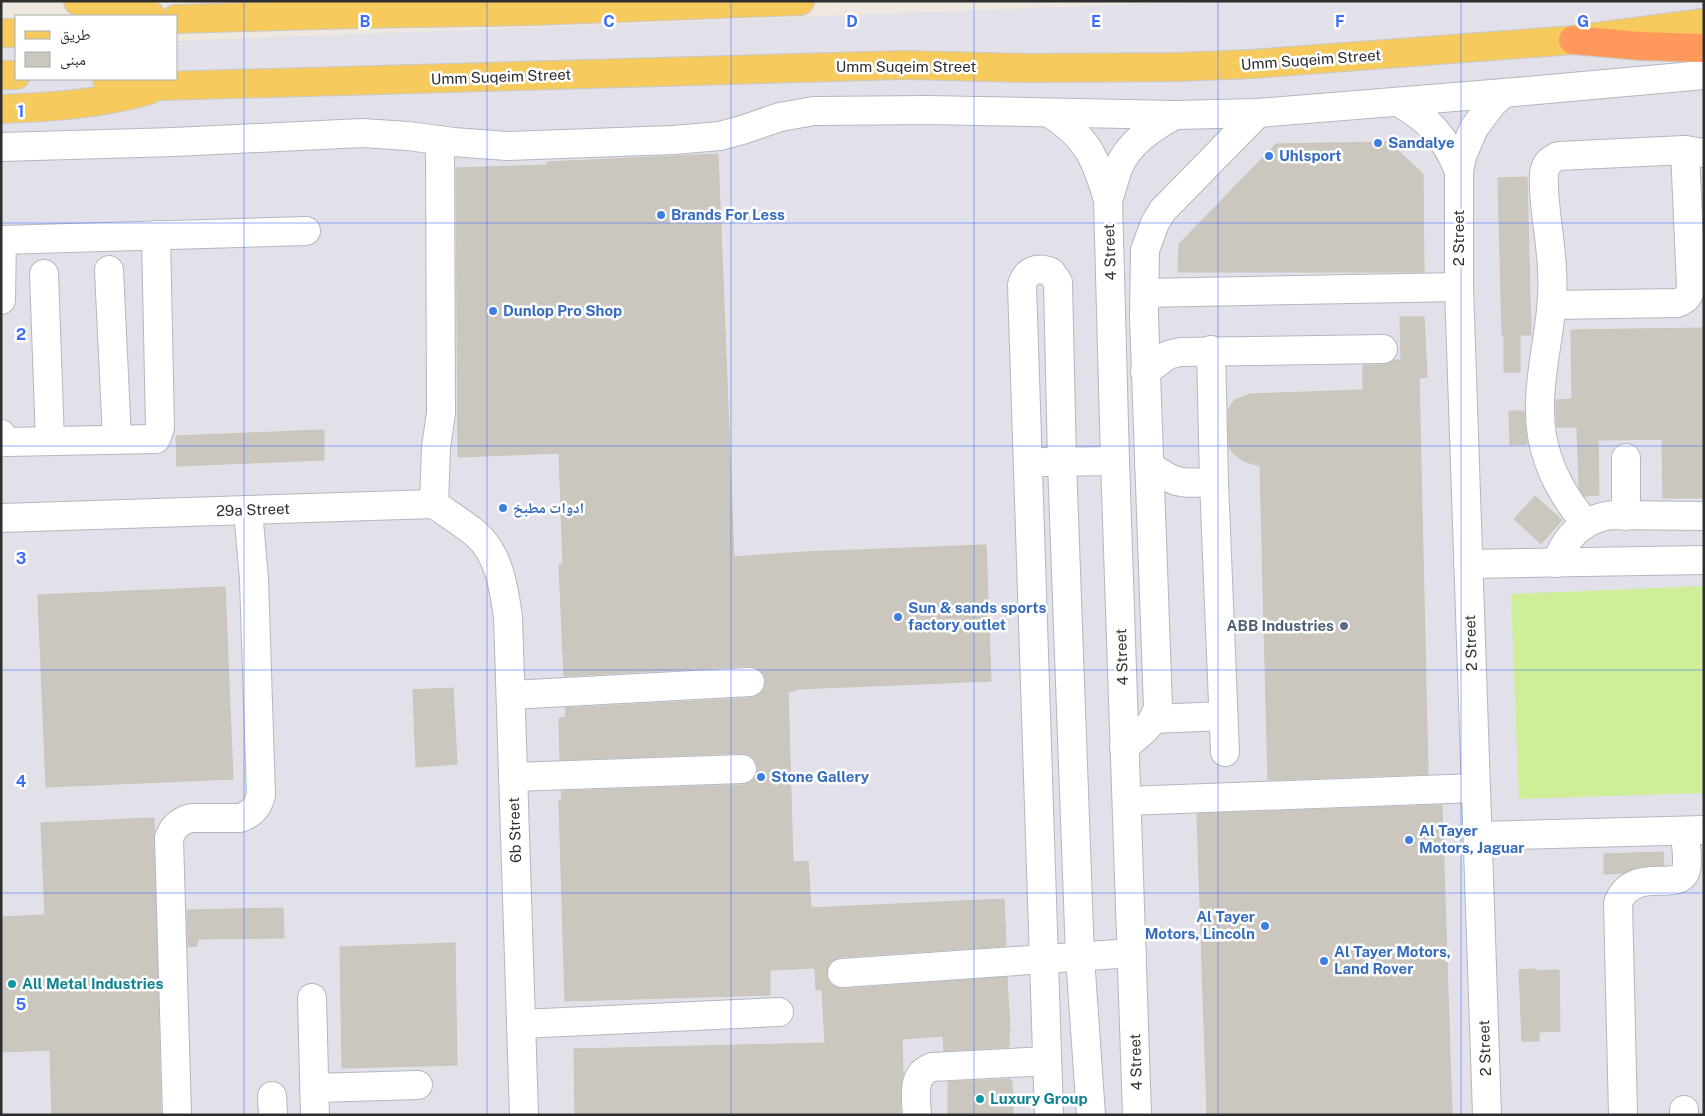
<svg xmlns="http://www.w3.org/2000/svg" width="1705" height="1116" font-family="'Public Sans','Noto Naskh Arabic',sans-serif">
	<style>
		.industrial { fill: #e2e0e8 }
		.pitch { fill: #ceef97 }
		.building { fill: #cbc6be; stroke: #cbc4b9 }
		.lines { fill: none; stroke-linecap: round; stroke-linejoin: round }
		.minor-casing { stroke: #b4b7c1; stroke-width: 30 }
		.major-casing { stroke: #c9c9c9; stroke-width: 30 }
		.highway-casing { stroke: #c9c9c9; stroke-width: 30 }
		.minor { stroke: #fff; stroke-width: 28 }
		.major { stroke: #f7ca5e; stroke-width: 28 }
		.highway { stroke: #ff995b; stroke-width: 28 }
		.grid { fill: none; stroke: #3d6dff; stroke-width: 1; stroke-opacity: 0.55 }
		.shop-dot { fill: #3f7fe0; stroke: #fff; stroke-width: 2 }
		.service-dot { fill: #5c6f8a; stroke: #fff; stroke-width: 2 }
		.culture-dot { fill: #0f9aa8; stroke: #fff; stroke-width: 2 }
		.labels { text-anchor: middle; stroke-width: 5; stroke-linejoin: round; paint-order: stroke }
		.street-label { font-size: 15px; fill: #2e2e2e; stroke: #fff }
		.shop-label { font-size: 15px; font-weight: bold; fill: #366cbe; stroke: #fff; text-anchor: start }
		.service-label { font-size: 15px; font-weight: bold; fill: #4e5e75; stroke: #fff; text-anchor: end }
		.culture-label { font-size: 15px; font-weight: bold; fill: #0d838f; stroke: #fff; text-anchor: start }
		.grid-label { font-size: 16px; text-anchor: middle; font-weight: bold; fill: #3d6dff; stroke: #fff; stroke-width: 5; stroke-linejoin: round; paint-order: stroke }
	</style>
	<rect width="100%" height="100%" fill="#efe8e0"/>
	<polygon class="industrial" points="1219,1 1704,1 1704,1115 1,1115 1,47 16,47 16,79 176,79 176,41"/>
	<polygon class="pitch" points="1704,586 1704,793 1519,799 1511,594"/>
	<g class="building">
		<polygon points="1389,142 1423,174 1424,272 1178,272 1179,244 1276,144"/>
		<polygon points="718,154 734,557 804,552 986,545 991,681 796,689 796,691 788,691 793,862 808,861 811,908 1004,899 1006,946 841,957 833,960 828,967 827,975 829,982 835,987 843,989 1007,977 1010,1032 1009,1032 1009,1047 944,1051 943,1036 902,1039 903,1075 900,1093 901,1115 575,1115 574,1049 825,1043 822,989 816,990 815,968 770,970 770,995 565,1001 559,800 562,800 561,791 743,785 751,782 756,777 758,769 755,760 749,755 741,753 560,760 559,718 566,717 565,708 751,698 758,695 764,689 766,681 763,674 757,668 749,666 564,676 559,565 563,565 559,453 458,457 456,168 547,165 547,162"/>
		<polygon points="1527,177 1531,335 1520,335 1520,372 1504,372 1504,335 1502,335 1498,178"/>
		<polygon points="1400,317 1424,317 1427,377 1419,378 1428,774 1268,780 1260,466 1243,461 1233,453 1229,447 1228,409 1235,400 1250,394 1363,390 1363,365 1383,365 1393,360 1401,360"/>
		<polygon points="1704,328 1704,498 1663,498 1662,439 1598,440 1599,495 1584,496 1579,488 1577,427 1557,427 1556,414 1556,400 1572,399 1571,330"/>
		<polygon points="1509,411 1524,411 1527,444 1510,445"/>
		<polygon points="324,430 324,460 177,466 176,436"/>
		<polygon points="1535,496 1562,520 1541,544 1514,519"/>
		<polygon points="225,587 233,779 46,787 38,595"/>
		<polygon points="453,688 457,764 416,767 413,690"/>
		<polygon points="1442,805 1452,1115 1207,1115 1197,814"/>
		<polygon points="154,818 161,1115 52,1115 50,1050 1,1052 1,917 45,915 41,823"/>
		<polygon points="1663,852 1664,865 1640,867 1623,873 1604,874 1604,854"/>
		<polygon points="283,908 284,938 198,939 197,946 188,947 187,910"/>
		<polygon points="455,943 457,1065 342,1068 340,947"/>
		<polygon points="1536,969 1536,971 1559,970 1560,1031 1539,1032 1539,1041 1522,1041 1519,970"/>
		<polygon points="1010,1079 1010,1081 1012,1081 1013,1115 948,1115 948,1082"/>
	</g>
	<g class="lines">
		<defs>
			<g id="minor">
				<path d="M1398 102C1430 120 1445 137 1459 171"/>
				<path d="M1051 114C1088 138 1096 159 1108 200L1115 461 1137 1115"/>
				<polyline points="1,147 174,142 362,133 408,136 453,142 507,146 673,140 720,136 742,130 780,117 814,111 927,110 1175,115 1258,113 1504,93 1704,75"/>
				<path d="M1108 200C1112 189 1115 177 1119 166 1130 142 1153 127 1175 115"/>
				<polyline points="1,240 306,231"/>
				<polyline points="109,270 117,439"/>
				<polyline points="44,274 50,441"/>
				<polyline points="1145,293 1459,287"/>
				<polyline points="1,300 2,240"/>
				<path d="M1552 305 1677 303C1686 300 1690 295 1691 286L1685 150"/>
				<polyline points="1211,350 1214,482 1225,752"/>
				<polyline points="1145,372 1168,355 1180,352 1383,349"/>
				<polyline points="1,434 6,442 156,439 160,428 156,235"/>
				<polyline points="1626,458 1626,516"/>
				<polyline points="1044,462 1115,461"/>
				<path d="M1149 465C1178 486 1180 483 1214 482"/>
				<polyline points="434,504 436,447 441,413 440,140"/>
				<path d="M1 518 434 504C448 514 463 523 476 534 499 554 504 588 508 617L524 1115"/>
				<path d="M1585 523C1564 497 1548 470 1542 436 1533 380 1556 326 1552 270 1551 243 1545 215 1544 188 1544 182 1543 175 1545 169 1547 162 1552 159 1558 156L1685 150 1704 153"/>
				<path d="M1556 563C1566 536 1583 519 1612 515L1704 516"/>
				<polyline points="1468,564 1704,560"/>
				<polyline points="511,695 750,682"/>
				<polyline points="1154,719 1223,716"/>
				<path d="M1124 747C1139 735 1153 726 1158 707L1144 317 1145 250 1155 223 1163 210 1258 113"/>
				<polyline points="513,777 742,769"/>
				<polyline points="1127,801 1476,788"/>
				<polyline points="1478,836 1704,830"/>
				<polyline points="842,973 1132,953"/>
				<polyline points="312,998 315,1115"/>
				<polyline points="521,1024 779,1012"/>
				<polyline points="314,1088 418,1085"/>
				<polyline points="272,1096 273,1115"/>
				<polyline points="1684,1110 1684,1115"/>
				<path d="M177 1115 169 838C173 827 179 821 191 818H240C252 814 258 807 261 795L254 579 248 510"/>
				<path d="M917 1115C916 1096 911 1075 932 1067L1047 1061"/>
				<path d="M1049 1115 1022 285C1026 271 1037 266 1051 272L1058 282 1062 462 1080 957 1091 1115"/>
				<polyline points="1487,1115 1459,287 1459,171 1462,156 1474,128 1492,104 1504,93"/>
				<path d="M1623 1115 1618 903C1633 864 1679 894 1686 870 1689 861 1685 841 1685 831"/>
			</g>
			<g id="major">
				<polyline points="78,1 121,8 151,16"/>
				<polyline points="176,19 359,14 534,11 800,1"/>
				<polyline points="1,33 16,33"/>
				<polyline points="1,75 16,75"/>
				<polyline points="107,79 162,86 904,65 1031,68 1177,67 1252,64 1573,40 1704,23"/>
				<path d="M1 109C52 107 100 104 149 90"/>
			</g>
			<polyline id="highway" points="1573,40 1640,46 1704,48"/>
		</defs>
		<use href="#minor" class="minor-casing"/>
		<use href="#major" class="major-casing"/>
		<use href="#highway" class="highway-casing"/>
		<use href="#minor" class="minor"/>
		<use href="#major" class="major"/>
		<use href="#highway" class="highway"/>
	</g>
	<path class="grid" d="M244 1V1115M487 1V1115M731 1V1115M974 1V1115M1218 1V1115M1461 1V1115M1 223H1704M1 446H1704M1 670H1704M1 893H1704"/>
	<g class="shop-dot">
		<circle cx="1378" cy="143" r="5"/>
		<circle cx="1269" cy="156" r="5"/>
		<circle cx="661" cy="215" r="5"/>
		<circle cx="493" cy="311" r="5"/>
		<circle cx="503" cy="508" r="5"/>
		<circle cx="898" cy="617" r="5"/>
		<circle cx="761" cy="777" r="5"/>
		<circle cx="1409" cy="840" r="5"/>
		<circle cx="1265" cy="926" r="5"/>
		<circle cx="1324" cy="961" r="5"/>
	</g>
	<circle class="service-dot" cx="1344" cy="626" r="5"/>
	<g class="culture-dot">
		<circle cx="12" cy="984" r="5"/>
		<circle cx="980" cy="1099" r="5"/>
	</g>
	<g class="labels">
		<g class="street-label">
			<text transform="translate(1311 60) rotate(-4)" y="5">Umm Suqeim Street</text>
			<text x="906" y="72">Umm Suqeim Street</text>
			<text transform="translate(501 77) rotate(-2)" y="5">Umm Suqeim Street</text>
			<text transform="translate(1459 238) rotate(-90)" y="5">2 Street</text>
			<text transform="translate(1110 252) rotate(-92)" y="5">4 Street</text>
			<text transform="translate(253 510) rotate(-2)" y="5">29a Street</text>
			<text transform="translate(1471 643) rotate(-92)" y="5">2 Street</text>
			<text transform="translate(1122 657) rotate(-92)" y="5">4 Street</text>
			<text transform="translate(515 830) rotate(-92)" y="5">6b Street</text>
			<text transform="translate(1485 1048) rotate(-92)" y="5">2 Street</text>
			<text transform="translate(1136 1062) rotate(-92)" y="5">4 Street</text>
		</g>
		<g class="shop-label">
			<text x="1388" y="148">Sandalye</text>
			<text x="1279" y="161">Uhlsport</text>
			<text x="671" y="220">Brands For Less</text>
			<text x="503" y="316">Dunlop Pro Shop</text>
			<text x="513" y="513">ادوات مطبخ</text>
			<text x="908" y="613">Sun &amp; sands sports<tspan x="908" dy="17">factory outlet</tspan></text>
			<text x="771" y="782">Stone Gallery</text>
			<text x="1419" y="836">Al Tayer<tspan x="1419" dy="17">Motors, Jaguar</tspan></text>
			<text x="1255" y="922" text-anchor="end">Al Tayer<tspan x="1255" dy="17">Motors, Lincoln</tspan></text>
			<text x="1334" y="957">Al Tayer Motors,<tspan x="1334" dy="17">Land Rover</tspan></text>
		</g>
		<g class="service-label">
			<text x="1334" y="631">ABB Industries</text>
		</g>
		<g class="culture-label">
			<text x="22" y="989">All Metal Industries</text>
			<text x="990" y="1104">Luxury Group</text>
		</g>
	</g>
	<g class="grid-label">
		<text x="365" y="27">B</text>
		<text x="609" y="27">C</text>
		<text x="852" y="27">D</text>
		<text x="1096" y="27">E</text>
		<text x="1340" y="27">F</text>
		<text x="1583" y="27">G</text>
		<text x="21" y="117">1</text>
		<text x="21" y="340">2</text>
		<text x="21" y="564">3</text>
		<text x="21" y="787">4</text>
		<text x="21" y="1010">5</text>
	</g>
	<rect width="1705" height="1116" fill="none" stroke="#2e2e2e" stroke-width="5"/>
	<rect x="15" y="15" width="162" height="65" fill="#ffffff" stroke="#ababab"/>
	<rect x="25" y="31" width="25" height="8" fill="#f7ca5e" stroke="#ababab"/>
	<text x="60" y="40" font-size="15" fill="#2e2e2e">طريق</text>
	<rect x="25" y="52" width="25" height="15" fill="#cbc6be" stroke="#ababab"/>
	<text x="60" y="65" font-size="15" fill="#2e2e2e">مبنى</text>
</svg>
